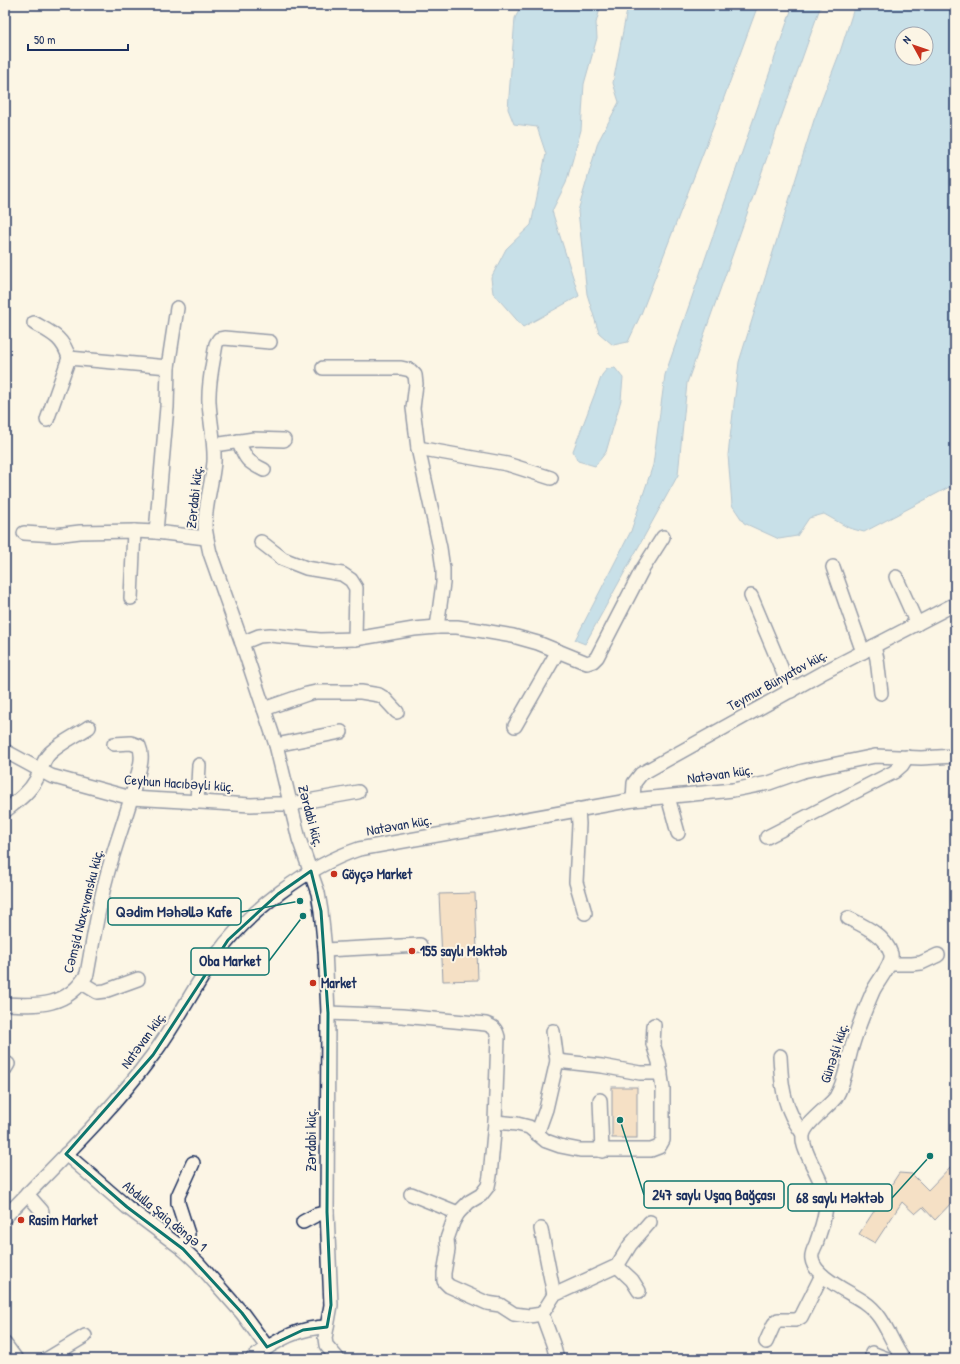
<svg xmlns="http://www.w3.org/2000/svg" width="960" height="1364" font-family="'Patrick Hand',sans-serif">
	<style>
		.water { fill: #8bc5ea; stroke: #5e89b2; fill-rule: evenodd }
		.building { fill: #edc69d; stroke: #1b2f5e }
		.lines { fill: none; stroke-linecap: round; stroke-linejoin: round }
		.minor-casing { stroke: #1b2f5e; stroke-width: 16 }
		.minor { stroke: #fcf5e5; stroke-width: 13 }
		.marked { fill: none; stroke: #0f766e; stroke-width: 3; stroke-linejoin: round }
		.poi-dot { fill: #c8321e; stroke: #fcf5e5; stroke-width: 1.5 }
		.labels { text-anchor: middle; stroke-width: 4; stroke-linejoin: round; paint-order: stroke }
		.street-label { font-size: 14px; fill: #1b2f5e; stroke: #fcf5e5 }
		.poi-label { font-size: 14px; font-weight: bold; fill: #1b2f5e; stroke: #fcf5e5; text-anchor: start }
		.leader { fill: none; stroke: #0f766e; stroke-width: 1.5 }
		.callout-dot { fill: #0f766e; stroke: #fcf5e5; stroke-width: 1.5 }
		.callout { fill: #fcf5e5; stroke: #0f766e; stroke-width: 1.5 }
		.callout-label { font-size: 15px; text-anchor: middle; font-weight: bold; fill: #1b2f5e }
	</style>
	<rect width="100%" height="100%" fill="#fcf5e5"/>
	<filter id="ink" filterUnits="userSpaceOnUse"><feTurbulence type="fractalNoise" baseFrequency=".025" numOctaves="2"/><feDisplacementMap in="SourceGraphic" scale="8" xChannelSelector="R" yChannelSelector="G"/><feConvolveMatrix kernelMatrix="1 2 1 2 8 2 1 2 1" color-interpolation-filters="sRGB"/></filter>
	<g filter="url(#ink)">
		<g class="water">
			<polygon points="522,5 601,5 596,23 597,38 584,84 581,130 566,183 552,211 579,296 523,327 493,293 491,278 506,249 531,225 546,154 537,127 514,124 508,109 515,18"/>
			<polygon points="628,5 758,5 715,122 641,314 628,342 613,345 599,333 587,294 578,211 598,142 619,102 613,83"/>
			<polygon points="793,5 821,5 687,383 678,475 585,644 575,640 631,531 653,465 665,375"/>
			<path d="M855 5H955V484L864 532 849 528 824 514 809 518 797 536 779 539 744 523 732 505 728 455 739 362 814 120 840 52ZM902 34H926V58H902Z"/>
			<polygon points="615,368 623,378 621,400 606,452 595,466 578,461 573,451 602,375 607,369"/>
		</g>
		<g class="building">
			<polygon points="475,893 478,980 443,981 439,894"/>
			<rect x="612" y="1087" width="25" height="51"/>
			<polygon points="955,1162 955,1199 935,1220 923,1207 915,1214 902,1202 875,1243 859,1234 899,1173 912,1174 928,1190"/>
		</g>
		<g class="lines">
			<defs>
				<g id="minor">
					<path d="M34 323C51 333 63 337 69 358L47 420"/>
					<path d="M270 342 224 338 219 339 216 344C213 363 208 383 209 402 210 422 215 442 214 462 212 484 205 505 205 526 206 535 208 544 210 553L242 643 276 745 299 839 318 893 321 911 325 950 328 1013 327 1212 331 1305 325 1338 326 1345 338 1359"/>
					<polyline points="69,358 168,367"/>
					<polyline points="323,368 401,368 410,370 415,375 416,384 413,408 418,448 440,548 443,569 443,583 437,627"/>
					<path d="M238 441C246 459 246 461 264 470"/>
					<polyline points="214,445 254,439 284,440"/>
					<polyline points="418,448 507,464 551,478"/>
					<polyline points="156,532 167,407 168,367 177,308"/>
					<polyline points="24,533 55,535 80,532 134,531 156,532 206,538"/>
					<polyline points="261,542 283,559 306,568 342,574 351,580 356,588 355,639"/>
					<polyline points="833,567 863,652"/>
					<polyline points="896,577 917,624"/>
					<polyline points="751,596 791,691"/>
					<polyline points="131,598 134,531"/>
					<polyline points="242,643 259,636 270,635 320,640 355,639 414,629 437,627 457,627 478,630 513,636 538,643 587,663 593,661 597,657 642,570 663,537"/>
					<polyline points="874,646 877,659 881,693"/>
					<polyline points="264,709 307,694 316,692 361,692 379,695 384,698 397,712"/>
					<polyline points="515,726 558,651"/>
					<polyline points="276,745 341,732"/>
					<polyline points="5,751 51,776 131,798 251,805 275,804 291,804 358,792"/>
					<polyline points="668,797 678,833"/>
					<polyline points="633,800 634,783 641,774 822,673 955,604"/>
					<polyline points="197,802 199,765"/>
					<polyline points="578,809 579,824 576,882 585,913"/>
					<path d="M5 811C16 802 29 793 36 780 41 771 42 761 50 753 60 743 77 735 89 727"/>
					<polyline points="767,837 894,772 902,765 907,757"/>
					<path d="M848 918C864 926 885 935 891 954 893 964 877 982 873 991 864 1012 855 1033 850 1054 846 1069 844 1084 836 1097 828 1108 804 1123 803 1136 801 1153 826 1181 826 1204 826 1218 820 1231 816 1244 814 1248 811 1255 812 1259 814 1277 850 1292 864 1302 885 1316 889 1339 903 1359"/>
					<polyline points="325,950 420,945"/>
					<polyline points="890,964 912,964 921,963 938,955"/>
					<polyline points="82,983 97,992 105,991 138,979"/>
					<path d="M5 1004C38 1006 68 1007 87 974 93 941 98 908 107 875 115 846 126 817 134 788 137 775 145 759 139 746L131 743 114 744"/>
					<path d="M328 1013 402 1016 486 1024C494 1027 496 1029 498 1037L495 1122 490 1176 488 1186 481 1195 469 1202 458 1213"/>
					<polyline points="553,1031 557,1061"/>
					<path d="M780 1056C781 1075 782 1095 790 1112 793 1120 798 1127 803 1134"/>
					<polyline points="5,1069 8,1064"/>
					<polyline points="600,1100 602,1151"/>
					<polyline points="495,1122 517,1124 529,1127 546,1141 560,1146 580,1150 651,1150 659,1147 663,1140 663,1089 659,1062 653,1044 654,1025"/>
					<polyline points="537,1134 546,1109 557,1061 602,1066 640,1073 661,1073"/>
					<polyline points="66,1154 127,1207 183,1249 198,1263 242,1313 267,1347"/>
					<polyline points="27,1194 42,1211"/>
					<polyline points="411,1194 458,1213 453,1222 447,1239 448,1250 444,1273 444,1281 449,1286 487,1303 500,1305 514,1314 529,1316 542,1314 554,1295 617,1266 630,1245 650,1222"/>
					<path d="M5 1217C55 1165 109 1114 152 1056 176 1025 193 988 216 956 247 912 308 866 359 849L633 800 733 790 769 783 803 771 875 756 921 758 955 756"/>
					<polyline points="303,1222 316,1215 327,1212"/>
					<polyline points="541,1229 554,1295"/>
					<polyline points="183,1249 188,1234 178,1203 178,1196 193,1163"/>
					<polyline points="617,1266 632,1280 639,1291"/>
					<polyline points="542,1314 553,1344 557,1359"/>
					<polyline points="766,1342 774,1324 778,1320 796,1320 801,1317 822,1275"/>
					<polyline points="5,1344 16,1359"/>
					<polyline points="872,1353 887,1359"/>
					<polyline points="47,1359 85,1336"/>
					<path d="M252 1359C274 1341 299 1327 327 1327"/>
				</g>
			</defs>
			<use href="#minor" class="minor-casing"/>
			<use href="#minor" class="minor"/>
		</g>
	</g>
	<path d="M0 0H960V1364H0ZM311 871 321 911 328 1013 327 1212 331 1305 327 1327 303 1330 267 1347 242 1313 183 1249 127 1207 66 1154 153 1055 228 940 278 894Z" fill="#fcf5e5" fill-opacity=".55" fill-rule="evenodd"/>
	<path class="marked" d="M311 871 321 911 328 1013 327 1212 331 1305 327 1327 303 1330 267 1347 242 1313 183 1249 127 1207 66 1154 153 1055 228 940 278 894Z"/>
	<g class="poi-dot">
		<circle cx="334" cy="874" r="4"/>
		<circle cx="412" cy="951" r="4"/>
		<circle cx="313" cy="983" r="4"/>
		<circle cx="21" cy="1220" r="4"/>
	</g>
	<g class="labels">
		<g class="street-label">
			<text transform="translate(194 497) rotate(-84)" y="5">Zərdabi küç.</text>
			<text transform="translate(777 680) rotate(-29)" y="5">Teymur Bünyatov küç.</text>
			<text transform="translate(720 774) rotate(-8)" y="5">Natəvan küç.</text>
			<text transform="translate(179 783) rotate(4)" y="5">Ceyhun Hacıbəyli küç.</text>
			<text transform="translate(311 816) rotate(75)" y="5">Zərdabi küç.</text>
			<text transform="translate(399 825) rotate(-10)" y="5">Natəvan küç.</text>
			<text transform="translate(83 911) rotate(-76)" y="5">Cəmşid Naxçıvansku küç.</text>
			<text transform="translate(143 1040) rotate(-54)" y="5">Natəvan küç.</text>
			<text transform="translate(834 1053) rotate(-72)" y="5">Günəşli küç.</text>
			<text transform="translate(311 1140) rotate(-90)" y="5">Zərdabi küç.</text>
			<text transform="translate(165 1216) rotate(39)" y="5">Abdulla Şaiq döngə 1</text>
		</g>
		<g class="poi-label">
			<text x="342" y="879">Göyçə Market</text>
			<text x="420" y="956">155 saylı Məktəb</text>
			<text x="321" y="988">Market</text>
			<text x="29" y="1225">Rasim Market</text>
		</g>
	</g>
	<path class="leader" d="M300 901L241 912M303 916L269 961M620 1120L644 1195M930 1156L892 1198"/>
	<g class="callout-dot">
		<circle cx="300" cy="901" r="4"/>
		<circle cx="303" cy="916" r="4"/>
		<circle cx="620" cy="1120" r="4"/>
		<circle cx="930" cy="1156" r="4"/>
	</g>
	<g class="callout">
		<rect x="108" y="898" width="133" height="27" rx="4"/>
		<rect x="191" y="948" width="78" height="27" rx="4"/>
		<rect x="644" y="1181" width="140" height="27" rx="4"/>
		<rect x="788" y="1184" width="104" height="27" rx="4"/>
	</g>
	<g class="callout-label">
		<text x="174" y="917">Qədim Məhəllə Kafe</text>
		<text x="230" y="966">Oba Market</text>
		<text x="714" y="1200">247 saylı Uşaq Bağçası</text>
		<text x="840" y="1203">68 saylı Məktəb</text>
	</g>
	<rect width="960" height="1364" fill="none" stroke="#fcf5e5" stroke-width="20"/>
	<rect x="10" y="10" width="940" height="1344" fill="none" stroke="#1b2f5e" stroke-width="1.5" filter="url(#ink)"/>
	<g transform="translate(914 46) rotate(310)"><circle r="19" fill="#fcf5e5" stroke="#a2a6af"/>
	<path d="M0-3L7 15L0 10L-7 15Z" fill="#c8321e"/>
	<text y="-6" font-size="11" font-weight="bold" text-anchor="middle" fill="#1b2f5e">N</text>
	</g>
	<path d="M28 44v6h100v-6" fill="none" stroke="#1b2f5e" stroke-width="2"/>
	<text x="34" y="44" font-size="12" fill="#1b2f5e" stroke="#fcf5e5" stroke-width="3" paint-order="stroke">50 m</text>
</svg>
